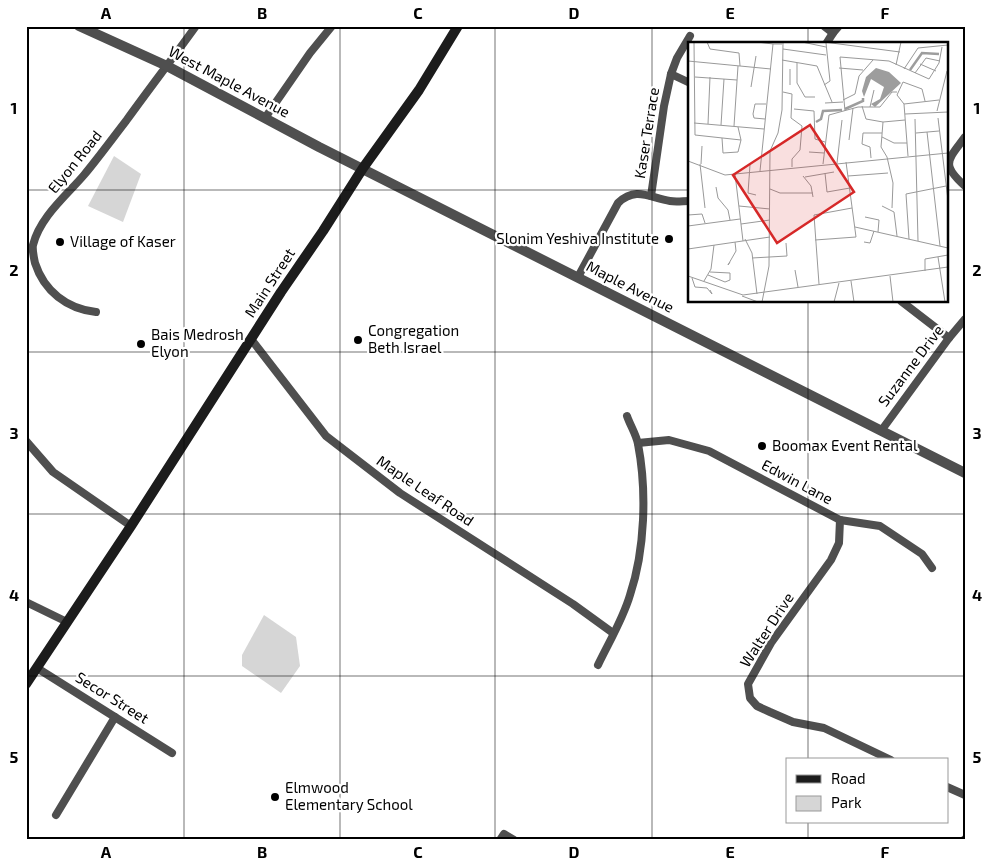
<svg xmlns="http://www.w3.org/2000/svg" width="991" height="866" font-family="'Exo 2',sans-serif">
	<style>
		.green { fill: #d6d6d6 }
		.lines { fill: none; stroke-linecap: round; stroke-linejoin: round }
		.minor { stroke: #4f4f4f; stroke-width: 8 }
		.tertiary { stroke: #4f4f4f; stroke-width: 10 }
		.secondary { stroke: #1c1c1c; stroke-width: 10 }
		.grid { fill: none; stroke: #000; stroke-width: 1; stroke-opacity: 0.55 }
		.poi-dot { fill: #000; stroke: #fff; stroke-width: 2 }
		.labels { text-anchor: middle; stroke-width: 4.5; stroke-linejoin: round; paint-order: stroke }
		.street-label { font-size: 15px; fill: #000; stroke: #fff }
		.poi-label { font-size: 15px; fill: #000; stroke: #fff; text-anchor: start }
		.inset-river { fill: none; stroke: #9d9d9d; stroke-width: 2.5 }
		.inset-road { fill: none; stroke: #999; stroke-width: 1 }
		.view { fill: #d62828; fill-opacity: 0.15; stroke: #d62828; stroke-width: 2.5 }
		.inset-edge { fill: none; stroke: #000; stroke-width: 2.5 }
		.neatline { fill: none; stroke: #000; stroke-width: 2 }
		.grid-label { font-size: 16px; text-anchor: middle; font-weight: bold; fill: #000 }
	</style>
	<rect width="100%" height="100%" fill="#fff"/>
	<g class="green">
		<polygon points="114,156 141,174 123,222 88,206"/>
		<polygon points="264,615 296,637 300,666 281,693 242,666 242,655"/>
	</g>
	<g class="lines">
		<g class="minor">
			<polyline points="824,26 833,33"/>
			<polyline points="826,44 833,33 839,26"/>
			<polyline points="671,74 690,83"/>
			<polyline points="265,118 310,53 332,26"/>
			<path d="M965 137C948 160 940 164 965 186"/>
			<polyline points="651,196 664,106 671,74 677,58 690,36"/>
			<path d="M578 277 618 203C636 186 650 198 670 201 676 202 683 201 690 201"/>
			<polyline points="901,301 949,338"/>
			<path d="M96 312C67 309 44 291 35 263 34 258 32 250 33 245 40 217 66 196 84 175 99 157 112 139 126 121 149 89 173 58 196 26"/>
			<polyline points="251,339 326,436 400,493 573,604 613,633"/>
			<polyline points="881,431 949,338 965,319"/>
			<polyline points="26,441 53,472 131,526"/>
			<polyline points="638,443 669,440 709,451 840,520 880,526 922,554 932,568"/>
			<polyline points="840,520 839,543 831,560 771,643 748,684 750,698 757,706 770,712 793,722 824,728 891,760"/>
			<polyline points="26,602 67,622"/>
			<path d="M598 665C609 642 623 619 630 595 645 550 647 491 638 444 636 434 630 425 627 416"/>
			<polyline points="37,668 172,753"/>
			<polyline points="947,787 965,795"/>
			<polyline points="56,815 115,717"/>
			<polyline points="500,840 504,834 514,840"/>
			<polyline points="964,840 965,839"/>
		</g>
		<polyline class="tertiary" points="79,26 167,66 319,147 965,473"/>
		<polyline class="secondary" points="26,684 131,526 281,292 323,231 363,168 419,90 458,26"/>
	</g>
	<path class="grid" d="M184 26V840M340 26V840M495 26V840M652 26V840M808 26V44M26 190H690M947 190H965M808 301V760M26 352H965M26 514H965M26 676H965M808 822V840"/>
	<g class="poi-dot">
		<circle cx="669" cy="239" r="5"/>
		<circle cx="60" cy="242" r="5"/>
		<circle cx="358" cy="340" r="5"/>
		<circle cx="141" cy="344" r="5"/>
		<circle cx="762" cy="446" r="5"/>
		<circle cx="275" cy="797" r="5"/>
	</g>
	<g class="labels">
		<g class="street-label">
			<text transform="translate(229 82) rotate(28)" y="5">West Maple Avenue</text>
			<text transform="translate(647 133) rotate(-81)" y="5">Kaser Terrace</text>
			<text transform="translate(75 162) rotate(-51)" y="5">Elyon Road</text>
			<text transform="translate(270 283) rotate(-57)" y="5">Main Street</text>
			<text transform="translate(630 287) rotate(27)" y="5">Maple Avenue</text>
			<text transform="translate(911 366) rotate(-53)" y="5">Suzanne Drive</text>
			<text transform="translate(797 482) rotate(28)" y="5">Edwin Lane</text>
			<text transform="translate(425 491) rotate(34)" y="5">Maple Leaf Road</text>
			<text transform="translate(767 630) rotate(-57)" y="5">Walter Drive</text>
			<text transform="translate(112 698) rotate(32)" y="5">Secor Street</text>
		</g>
		<g class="poi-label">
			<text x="659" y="244" text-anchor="end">Slonim Yeshiva Institute</text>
			<text x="70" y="247">Village of Kaser</text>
			<text x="368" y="336">Congregation<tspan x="368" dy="17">Beth Israel</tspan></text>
			<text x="151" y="340">Bais Medrosh<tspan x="151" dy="17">Elyon</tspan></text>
			<text x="772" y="451">Boomax Event Rental</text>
			<text x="285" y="793">Elmwood<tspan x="285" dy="17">Elementary School</tspan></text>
		</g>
	</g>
	<g transform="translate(688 42)">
		<rect width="260" height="260" fill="#fff"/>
		<path d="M188 26 201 30 213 41 187 65 183 62 192 57 196 45 183 37 176 55 174 49 178 35Z" fill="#9d9d9d"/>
		<path class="inset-river" d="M222 28 234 11 251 12M157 67 175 59V56M128 80 133 77 135 69 154 68"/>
		<path class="inset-road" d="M6 0 7 93 53 98M19 0 22 7 51 11 52 24M69 0 85 2M114 0 138 5M136 0 212 10M95 7 138 13M94 18 129 24 144 60M0 19 83 27M109 21V41L117 55H127M232 22 248 29M208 23 213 0M151 26 175 28M102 27V43M216 27 230 6 260 3M227 31 238 16 252 19M7 35 49 38M136 43 142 39 138 1M63 45 68 14M95 50 104 52 103 76 114 84 112 108 104 117V125M155 58 167 52 171 34 185 18M137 61 155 60M216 62 209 53 215 40 234 47 237 59M216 62 220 114M216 62 251 58M174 64 178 77 195 80M182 65 186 48M106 67 126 69 127 97 137 100M157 69 152 15 201 19 241 37 251 21 254 5M249 69 259 29M217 72 260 70M250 76 260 158M77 77 66 76 65 72 67 62H78M227 77 230 199M6 81 76 87M20 82 22 35M33 83 36 37M46 84 50 24M239 90 252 204M228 91 251 89M194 95 206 101H219M34 96 35 111 50 110 53 98 50 85M161 98 165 66M121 110 136 111M183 116 182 105 174 102 175 91H194M0 119 37 133 260 111M149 121 154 78M12 122 17 166M13 122 14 104M135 122 141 73 170 65H192L204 50H209M62 123 60 151 68 153M72 129 85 2H94M137 131 139 150 162 146M47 132 55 199M115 134 123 144 125 155M160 134 200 131M117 135 146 130M28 145 30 156 40 168 42 178M82 147 92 151H125M51 164 82 167M194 164 206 170 209 194M204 166 205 141 199 115 193 105 195 80 217 78M0 173 14 172 17 181M177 175 191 178 190 190M53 182 82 178M0 184 52 177M167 185 260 206M57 197 64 211 69 252M221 197 218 152 258 144M127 198 168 195 158 120M176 200 182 201 186 189M0 207 82 195M250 215 257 260M64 216 99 214 98 201M42 220 40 223 48 209 47 200M107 228 110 245M237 229V217L260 213M20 233 37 240 42 238V231L22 230M0 234 55 253 260 225M202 234 205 260M4 236 7 245 19 246 24 252 22 248M16 239 23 227 26 203M163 239 166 260M131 242 126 173 164 166M54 254 70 260M74 260 81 224 82 109 90 91 94 68 95 0M146 260 151 241"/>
		<path class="view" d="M122 83 166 150 89 201 45 133Z"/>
		<rect width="260" height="260" class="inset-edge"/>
	</g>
	<rect width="991" height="866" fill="none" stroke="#ffffff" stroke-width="55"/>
	<rect x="786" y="758" width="162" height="65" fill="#ffffff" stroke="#999999"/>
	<rect x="796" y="775" width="25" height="8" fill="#1c1c1c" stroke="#999999"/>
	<text x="831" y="784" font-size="15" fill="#000000">Road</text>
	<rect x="796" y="796" width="25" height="15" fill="#d6d6d6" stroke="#999999"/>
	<text x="831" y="808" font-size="15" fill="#000000">Park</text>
	<rect x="28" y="28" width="936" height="810" class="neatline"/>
	<g class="grid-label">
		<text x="106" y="19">A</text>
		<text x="262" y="19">B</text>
		<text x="418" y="19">C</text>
		<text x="574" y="19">D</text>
		<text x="730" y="19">E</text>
		<text x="885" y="19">F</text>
		<text x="14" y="114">1</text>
		<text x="977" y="114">1</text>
		<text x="14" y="276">2</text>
		<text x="977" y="276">2</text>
		<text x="14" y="439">3</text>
		<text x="977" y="439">3</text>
		<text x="14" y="601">4</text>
		<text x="977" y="601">4</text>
		<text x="14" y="763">5</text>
		<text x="977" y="763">5</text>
		<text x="106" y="858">A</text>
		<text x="262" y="858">B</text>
		<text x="418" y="858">C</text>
		<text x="574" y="858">D</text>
		<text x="730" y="858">E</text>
		<text x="885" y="858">F</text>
	</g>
</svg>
